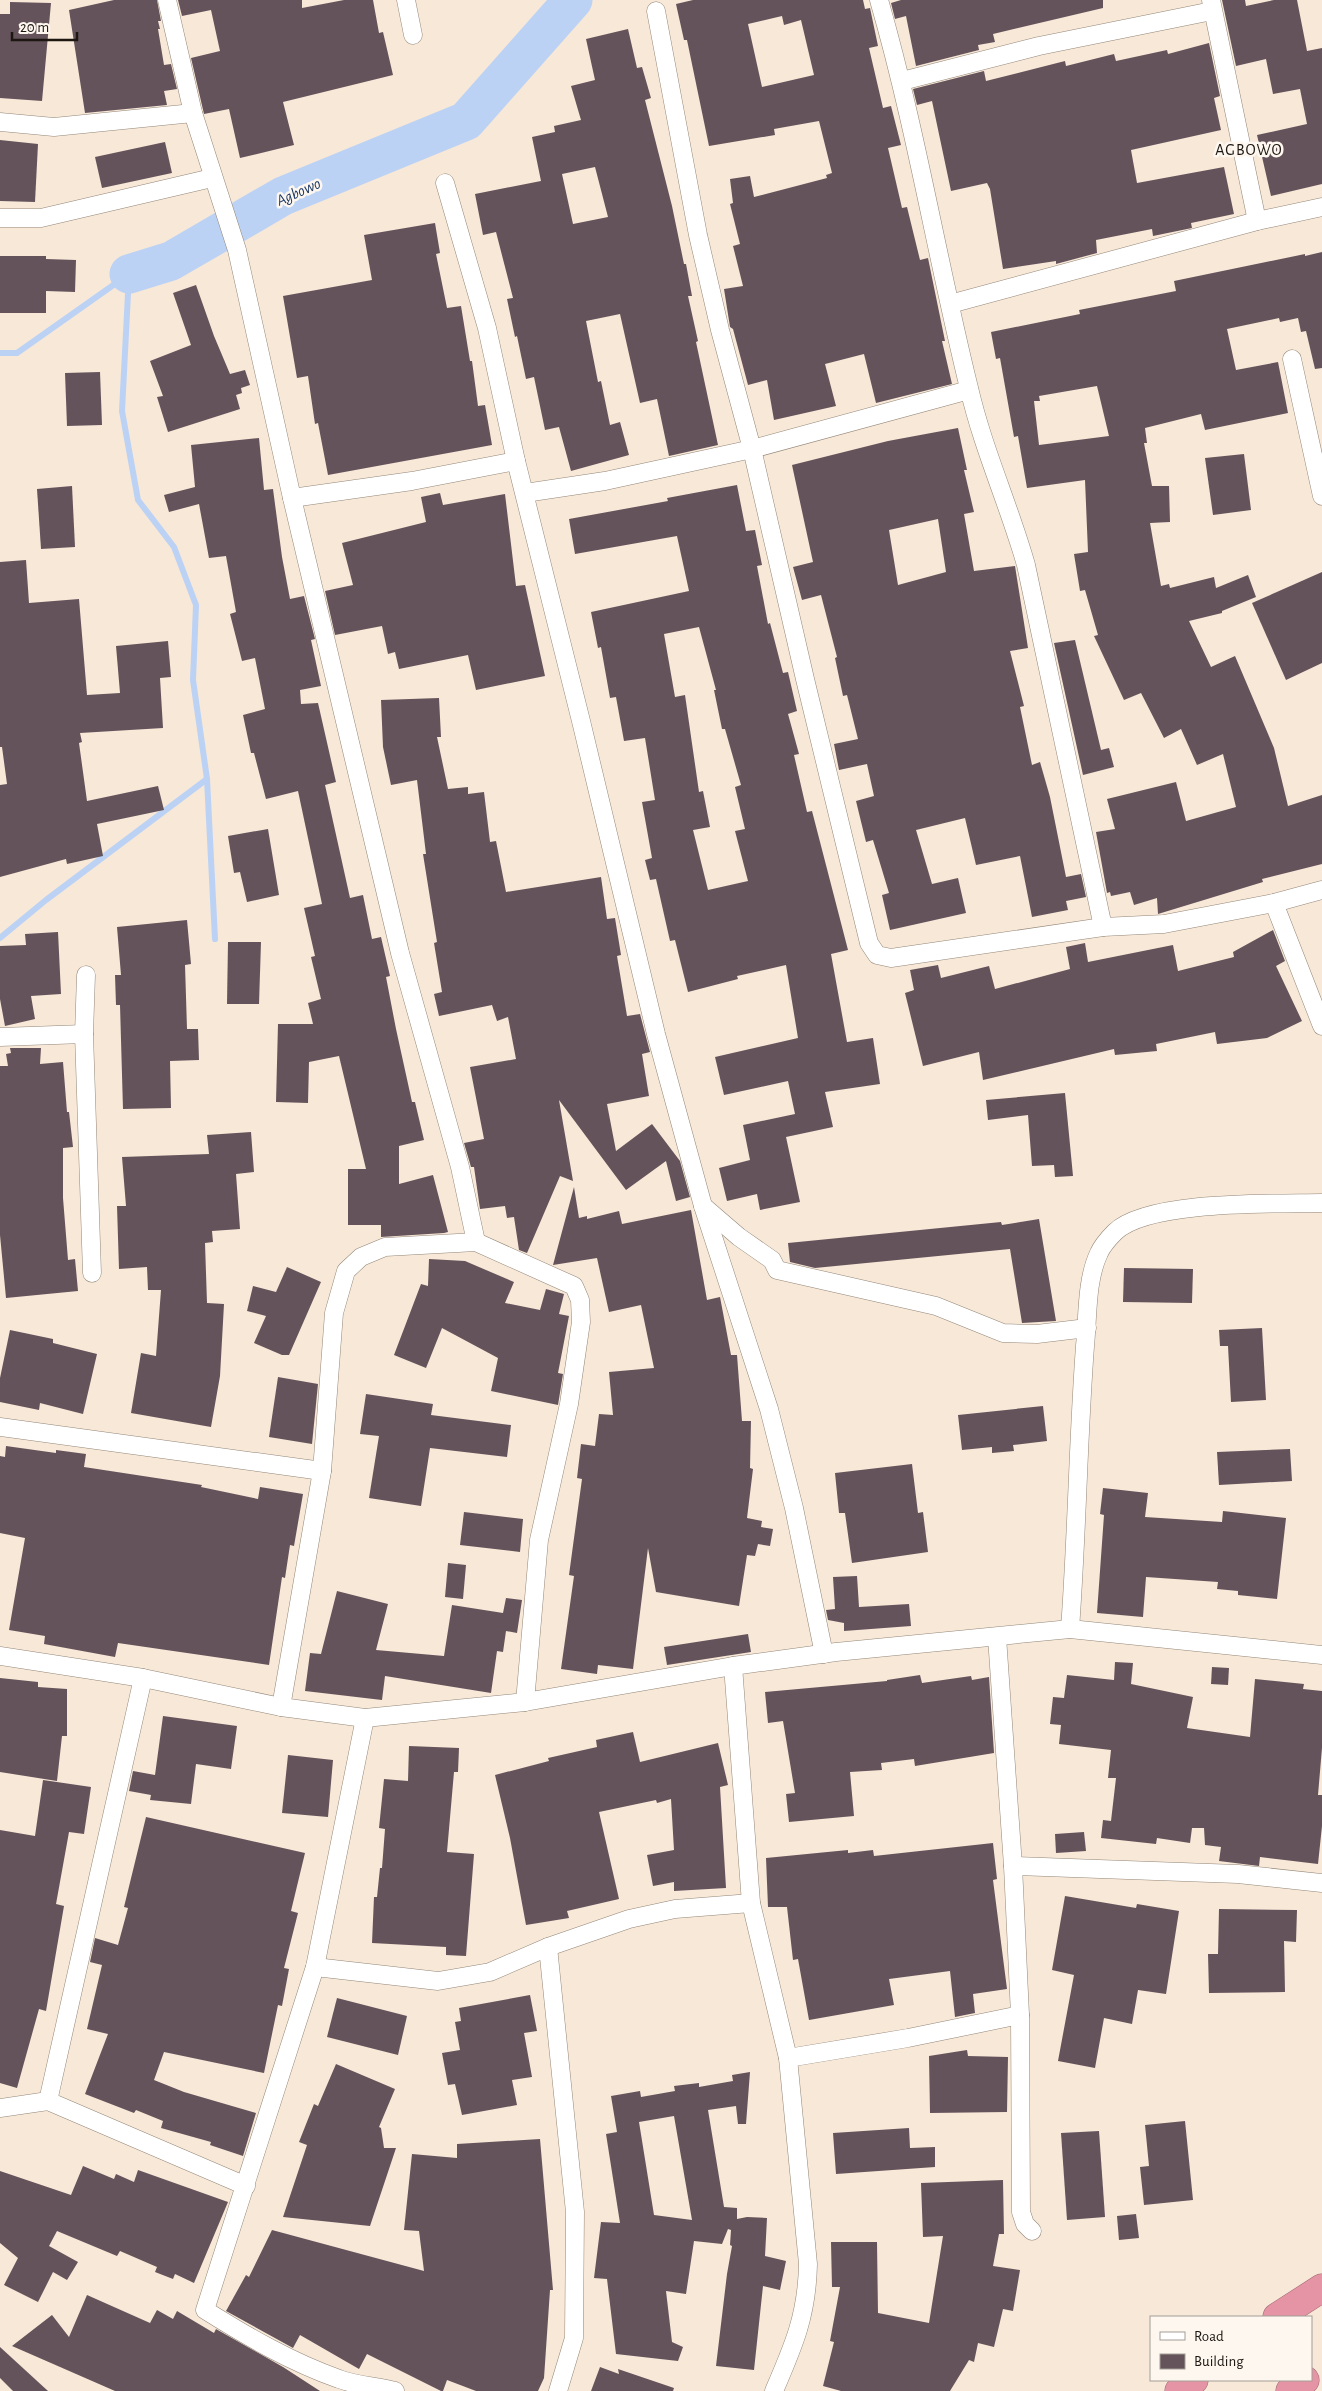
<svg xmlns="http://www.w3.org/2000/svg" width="1322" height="2391" font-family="'Alegreya Sans',sans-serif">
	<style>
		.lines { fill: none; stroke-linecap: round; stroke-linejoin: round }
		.stream { stroke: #bcd2f5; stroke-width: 6 }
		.river { stroke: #bcd2f5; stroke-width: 39 }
		.building { fill: #65535b; fill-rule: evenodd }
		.minor-casing { stroke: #948778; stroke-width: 19 }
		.motorway-casing { stroke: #9e6871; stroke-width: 29 }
		.minor { stroke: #fff; stroke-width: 18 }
		.motorway { stroke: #e494a5; stroke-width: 28 }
		.labels { text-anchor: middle; stroke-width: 5; stroke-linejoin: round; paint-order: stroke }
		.neighbourhood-label { font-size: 16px; letter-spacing: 1px; fill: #1c1711; stroke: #fdf7f0 }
		.water-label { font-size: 16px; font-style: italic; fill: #1d3965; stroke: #fdf7f0 }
	</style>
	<rect width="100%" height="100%" fill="#f7e8d8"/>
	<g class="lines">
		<g class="stream">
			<polyline points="129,274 122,411 138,500 174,547 196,605 193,680 207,779 215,939"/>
			<polyline points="0,353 17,353 129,274"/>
			<polyline points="0,938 46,900 207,779"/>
		</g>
		<polyline class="river" points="129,274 171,261 283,196 466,121 573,0"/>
	</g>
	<g class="building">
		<polygon points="114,0 157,0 161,21 158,21 160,29 158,29 164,65 171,64 177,89 164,91 167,105 85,113 69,10"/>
		<polygon points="178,0 302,0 302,8 344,0 373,0 379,33 383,32 393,75 283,102 294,145 240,158 229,109 204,114 191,58 220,51 211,10 182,16"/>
		<path d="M693 0H863L865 9 870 8 878 46 869 48 883 108 891 106 901 145 888 148 902 208 907 207 920 260 928 258 945 341H942L952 384 876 403 864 354 825 364 836 406 774 420 767 380 748 385 733 329 730 327 724 289 743 286 733 246 740 244 730 204 733 203 730 179 750 176 754 197 827 178 826 175 832 173 819 121 774 129 775 135 709 146 687 40H684L676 4ZM782 16 784 25 801 20 814 75 762 87 748 24Z"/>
		<polygon points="901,0 1103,0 1103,8 993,34 995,42 978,45 979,50 916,66 906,16 895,19 891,3"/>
		<polygon points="1222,0 1245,0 1246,6 1274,0 1297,0 1307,51 1322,48 1322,184 1271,196 1257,135 1307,124 1300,89 1273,94 1266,59 1236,66"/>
		<polygon points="10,2 51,3 42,101 0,98 0,14 10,14"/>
		<path d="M628 29 637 68 642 67 651 98 645 100 672 206 684 264H686L692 296H688L698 341 696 342 718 445 669 456 657 399 640 403 620 314 586 321 598 382 601 381 610 425 620 422 629 455 571 471 559 427 545 430 534 377 526 379 517 336 515 337 507 299 513 298 496 232 483 235 475 194 541 181 532 137 555 132 554 126 581 120 571 86 595 80 586 39ZM595 167 608 217 573 224 562 174Z"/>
		<polygon points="1209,43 1220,96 1214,98 1221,130 1131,150 1137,183 1224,167 1234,214 1191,223 1192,228 1153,236 1152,229 1096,240 1097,253 1056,264 1056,261 1003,269 990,189 987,183 951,191 932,101 917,105 913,89 984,71 986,81 1065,61 1066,66 1114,54 1116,61 1167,50 1168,54"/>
		<polygon points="0,140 38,144 35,202 0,201"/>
		<polygon points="165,142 172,173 102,188 95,157"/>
		<polygon points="435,223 440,253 436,254 447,308 461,306 470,361 472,361 478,406 485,405 492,445 328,475 318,423 315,424 308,376 297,378 283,296 372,280 364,235"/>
		<path d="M1322 252V368L1315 369 1306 331 1301 332 1298 318 1280 322 1279 318 1227 329 1236 370 1278 362 1288 413 1205 430 1201 414 1145 428 1147 443H1144L1152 486H1169L1170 522 1150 523 1161 586 1169 584 1170 588 1214 577 1216 588 1248 575 1256 597 1222 611V613L1189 621 1211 667 1235 656 1274 748 1288 806 1322 795V864L1262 879 1263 882 1158 914 1157 898 1134 905 1130 892 1111 896 1110 892 1107 893 1096 832 1115 829 1107 799 1176 782 1186 821 1236 807 1223 754 1197 765 1181 729 1164 738 1141 693 1124 700 1094 636 1098 635 1085 590 1080 591 1074 554 1088 552 1085 480 1027 488 1018 436 1014 437 1000 358 996 359 991 332 1080 314 1079 310 1176 291 1174 281 1305 254V256ZM1097 386 1109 436 1039 445 1034 401H1040L1039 396Z"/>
		<polygon points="0,256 46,256 46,259 76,260 75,292 46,291 46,313 0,313"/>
		<polygon points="196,285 214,336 230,374 245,370 250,385 241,388 242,393 236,395 240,409 168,432 157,397 163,396 150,361 191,345 173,293"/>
		<polygon points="100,372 102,425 67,426 65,373"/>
		<path d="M958 428 967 470H964L974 512 964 514 974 571 1015 566 1028 648 1010 651 1024 706 1020 707 1032 765 1040 762 1050 797 1066 877 1081 874 1086 897 1066 901 1068 910 1032 917 1020 856 976 865 965 818 916 830 932 884 958 878 966 913 890 930 882 895 889 893 873 840 866 842 856 801 874 796 867 764 839 770 834 744 858 739 847 695 843 696 835 658 837 657 821 595 802 600 793 567 813 562 792 465 888 441ZM938 519 946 572 898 585 889 530Z"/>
		<polygon points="259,438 264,490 273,489 282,557 290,599 304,596 315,639 311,640 321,686 300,690 301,704 318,703 336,782 325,785 350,898 363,895 372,939 381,937 390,976 386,977 396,1029 412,1102 415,1102 424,1140 399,1146 399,1184 433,1175 448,1232 444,1233 381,1237 381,1225 348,1225 348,1169 366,1169 339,1056 309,1062 308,1103 276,1102 278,1024 313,1024 308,1003 321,999 311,957 315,956 304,908 322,904 298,791 266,799 254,753 251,753 243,715 265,709 255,658 242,661 230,614 236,612 226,556 209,558 199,504 169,512 164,495 195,487 191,445"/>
		<polygon points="1244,454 1251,510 1213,515 1205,458"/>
		<path d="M737 485 746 531 755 530 762 565 757 566 768 624 770 623 783 673 788 672 797 711 788 714 799 754 794 755 807 812 812 811 848 950 831 954 847 1042 873 1038 880 1084 825 1092 833 1127 786 1137 800 1202 760 1210 757 1194 727 1201 719 1168 750 1160 743 1125 795 1114 788 1081 724 1095 715 1057 798 1038 786 965 737 976 738 979 688 992 675 940 670 941 656 879 650 880 645 860 652 858 642 802 655 800 645 738 624 741 616 697 610 698 601 647 598 648 591 612 689 591 677 536 575 554 569 519 668 501 667 498ZM699 627 716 690H714L722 729H725L741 785 735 787 745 829 735 831 748 881 708 890 693 830 710 827 703 791 699 792 685 695 675 697 664 634Z"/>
		<polygon points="72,486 75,547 41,549 37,489"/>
		<polygon points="440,493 443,505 505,494 516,586 525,585 545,676 476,690 468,655 399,669 395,652 388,654 382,626 335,635 325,591 353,585 342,543 426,522 421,497"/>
		<polygon points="26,560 29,603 79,599 87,695 120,693 116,646 168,641 171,677 160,678 163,728 80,733 82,742 79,743 87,801 158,786 164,810 97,824 103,856 67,864 66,859 0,877 0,785 7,784 2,747 0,747 0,562"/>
		<polygon points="1322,572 1322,663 1286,680 1252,603"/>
		<polygon points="1075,640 1101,750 1109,748 1114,767 1083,775 1054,643"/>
		<polygon points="439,698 441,737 437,737 448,789 468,787 468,794 484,792 490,842 496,841 506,892 601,877 607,919 615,918 621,955 617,956 627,1016 640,1014 650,1052 642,1054 649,1096 607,1104 616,1151 652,1124 680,1161 690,1197 676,1201 666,1161 626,1190 559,1100 573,1181 560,1176 527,1253 519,1250 514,1217 507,1218 505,1206 480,1209 474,1167 471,1167 464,1143 484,1139 470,1067 516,1059 508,1017 497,1021 492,1005 439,1016 434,994 442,992 434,943 437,942 423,854 426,854 417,780 391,785 383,747 381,700"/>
		<polygon points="268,829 279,895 247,902 240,872 234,873 228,836"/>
		<polygon points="187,920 191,964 185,965 187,1029 198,1029 199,1060 170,1061 171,1108 123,1109 120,1005 116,1005 115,975 121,975 117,927"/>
		<polygon points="1273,930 1285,961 1276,966 1302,1021 1267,1038 1217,1044 1215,1032 1156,1044 1157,1051 1115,1055 1114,1049 983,1080 979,1052 923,1066 905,993 914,990 910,970 938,965 941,978 989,966 995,989 1070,969 1066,947 1085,943 1088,962 1173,945 1178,971 1234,957 1233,952"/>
		<polygon points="58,932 61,994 31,996 35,1019 5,1026 0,999 0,946 26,945 25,934"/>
		<polygon points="228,942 261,942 259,1004 227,1004"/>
		<polygon points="10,1048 41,1048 40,1064 63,1062 67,1112 69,1112 73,1147 63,1148 63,1198 68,1260 75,1259 78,1291 6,1298 0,1235 0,1066 8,1066 6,1054 11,1053"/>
		<polygon points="1065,1093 1073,1176 1055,1177 1054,1165 1032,1166 1028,1115 988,1120 986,1100"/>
		<polygon points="251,1132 254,1172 236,1174 240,1229 212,1231 213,1242 205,1243 207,1303 224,1304 220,1376 211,1427 131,1413 141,1353 156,1356 161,1290 148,1290 147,1267 119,1269 117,1206 126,1206 122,1157 209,1154 207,1135"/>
		<polygon points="574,1187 579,1218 587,1216 587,1219 619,1211 622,1224 691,1210 707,1300 720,1297 731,1355 737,1355 742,1421 751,1421 750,1468 753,1469 747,1518 762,1521 761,1527 773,1529 770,1546 758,1544 755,1556 747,1555 739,1606 656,1592 648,1548 633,1669 598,1665 597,1674 561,1669 574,1576 569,1575 582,1479 577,1478 581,1444 595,1446 599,1414 613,1415 609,1372 654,1368 641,1305 609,1312 597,1258 553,1265"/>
		<polygon points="1039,1219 1056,1321 1022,1323 1010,1249 815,1268 790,1262 788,1243 1001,1222 1002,1225"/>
		<polygon points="429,1259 465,1261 514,1282 505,1303 540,1310 546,1289 564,1294 559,1314 569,1316 558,1373 563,1374 558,1405 491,1391 498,1358 442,1328 426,1368 394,1355 421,1284 428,1286"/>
		<polygon points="287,1267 321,1282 289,1355 282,1355 254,1343 266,1316 247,1311 253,1286 276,1292"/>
		<polygon points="1124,1268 1193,1269 1192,1303 1123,1302"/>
		<polygon points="1262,1328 1266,1400 1231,1402 1228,1346 1220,1346 1219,1330"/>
		<polygon points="10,1330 53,1339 53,1343 97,1354 83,1414 40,1403 39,1410 0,1402 0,1378"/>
		<polygon points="278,1377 318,1384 312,1444 269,1437"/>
		<polygon points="366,1394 433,1404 431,1415 511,1425 507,1457 430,1448 421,1506 369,1498 379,1436 360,1434"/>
		<polygon points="1043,1406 1047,1441 1013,1445 1014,1451 992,1453 992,1447 962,1450 958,1415"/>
		<polygon points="6,1446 56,1453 56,1450 86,1454 84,1467 202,1485 201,1487 258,1499 260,1487 303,1494 294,1546 290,1545 285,1578 282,1577 269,1665 118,1643 115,1657 44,1644 45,1636 9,1630 25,1538 0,1533 0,1456 5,1457"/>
		<polygon points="1290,1449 1292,1481 1219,1485 1217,1452"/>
		<polygon points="912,1464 918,1513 923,1512 928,1552 852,1563 845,1513 839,1513 835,1473"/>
		<polygon points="1103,1488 1148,1493 1145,1517 1222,1522 1223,1511 1286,1518 1277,1599 1238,1595 1238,1591 1217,1589 1218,1582 1146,1577 1143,1617 1097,1613 1104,1515 1100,1514"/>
		<polygon points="464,1512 523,1519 520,1552 460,1545"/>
		<polygon points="448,1563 466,1565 463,1599 445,1597"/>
		<polygon points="857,1576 859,1607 909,1604 911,1626 844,1631 844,1623 828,1620 826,1610 835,1609 833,1577"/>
		<polygon points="337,1591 388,1604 376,1650 444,1656 452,1605 503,1613 506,1598 522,1600 517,1633 506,1631 503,1652 497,1651 491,1693 385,1676 382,1700 305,1691 310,1653 321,1654"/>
		<polygon points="748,1634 751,1652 667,1665 664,1647"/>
		<polygon points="1115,1662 1133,1663 1131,1684 1193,1697 1187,1728 1250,1737 1255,1679 1304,1684 1303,1689 1322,1691 1322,1748 1318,1795 1322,1795 1322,1826 1318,1864 1260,1857 1259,1866 1219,1861 1221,1847 1205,1845 1204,1828 1192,1828 1190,1843 1157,1838 1156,1844 1101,1838 1103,1820 1111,1821 1116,1778 1108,1778 1111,1750 1059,1744 1061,1725 1050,1724 1053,1697 1064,1698 1067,1675 1114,1680"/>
		<polygon points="1212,1667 1229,1668 1228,1685 1211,1684"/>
		<polygon points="920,1675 922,1683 971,1676 972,1680 989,1677 994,1753 915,1766 914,1759 881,1763 882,1770 850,1772 854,1816 789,1822 786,1794 795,1793 783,1721 768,1723 765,1692 887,1681 887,1680"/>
		<polygon points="0,1678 38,1682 38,1687 67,1689 67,1736 62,1736 57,1781 0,1772"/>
		<polygon points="163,1716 237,1726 231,1769 196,1764 191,1804 150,1800 151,1795 129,1791 133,1771 155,1775"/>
		<polygon points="633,1732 640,1762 718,1743 728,1785 720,1787 726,1888 674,1891 674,1882 653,1886 647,1855 674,1850 671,1799 657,1803 656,1800 599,1812 619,1899 567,1911 569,1918 526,1925 510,1838 495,1775 549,1761 548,1758 597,1747 596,1740"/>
		<polygon points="409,1746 459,1748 458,1772 454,1772 447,1852 474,1854 466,1956 446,1955 446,1947 372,1943 374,1897 377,1897 380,1868 382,1868 385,1829 379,1828 384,1779 408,1781"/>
		<polygon points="288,1755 333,1760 328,1817 282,1813"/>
		<polygon points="43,1780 91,1787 84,1834 69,1832 56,1904 64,1906 46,2011 39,2009 17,2088 0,2083 0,1830 35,1836"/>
		<polygon points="146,1817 305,1853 291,1911 298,1913 284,1968 289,1969 282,2006 278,2005 264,2073 164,2052 154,2080 184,2092 256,2113 243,2156 210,2145 211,2142 161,2128 163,2121 136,2110 134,2113 85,2094 108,2034 87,2029 102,1965 90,1962 95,1938 118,1945 128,1908 124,1907"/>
		<polygon points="1084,1832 1086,1851 1056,1853 1055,1834"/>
		<polygon points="993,1843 997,1879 993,1880 1007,1989 973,1994 975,2013 955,2017 950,1971 889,1979 894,2005 809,2020 798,1959 793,1960 787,1907 768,1907 766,1858 848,1850 848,1853 873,1850 874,1856"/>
		<polygon points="1065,1896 1136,1908 1137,1904 1179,1911 1166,1994 1138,1990 1132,2024 1104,2018 1095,2068 1058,2061 1074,1975 1052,1970"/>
		<polygon points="1219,1909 1297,1910 1296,1942 1284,1941 1285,1992 1209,1993 1208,1954 1218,1954"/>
		<polygon points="530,1995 537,2031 524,2033 532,2077 512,2080 517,2105 462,2115 455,2084 448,2085 442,2053 460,2050 455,2022 461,2021 459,2008"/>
		<polygon points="337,1998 407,2016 398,2055 327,2037"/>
		<polygon points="967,2050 968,2056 1008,2057 1007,2112 930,2113 929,2056"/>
		<polygon points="336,2064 395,2089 379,2127 381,2128 384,2148 396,2148 370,2226 283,2217 307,2145 299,2142 314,2104 318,2106"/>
		<path d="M750 2072 746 2124H738L736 2106 708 2110 724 2207 737 2208V2219L747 2217 767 2218 765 2256 786 2261 780 2290 763 2286 754 2370 716 2366 727 2274 732 2246 730 2245 731 2230 728 2229 722 2244 694 2241 686 2294 666 2291 672 2342 683 2347 678 2361 616 2354 607 2279 594 2278 601 2222 620 2223 606 2134 617 2132 611 2096 640 2091 641 2097 675 2091 674 2086 699 2083V2087L733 2081 732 2075ZM674 2116 692 2220 654 2215 639 2122Z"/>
		<polygon points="1185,2121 1193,2200 1144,2205 1140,2167 1149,2166 1145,2125"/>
		<polygon points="909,2128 910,2148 935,2147 935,2167 836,2174 833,2133"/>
		<polygon points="1099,2131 1105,2217 1067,2220 1061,2133"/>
		<polygon points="540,2139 553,2290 550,2290 544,2378 538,2391 476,2391 447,2380 443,2391 441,2391 367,2354 359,2369 300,2335 293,2348 226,2311 246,2275 249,2277 272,2230 424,2271 419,2231 404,2230 412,2154 457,2158 457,2144"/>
		<polygon points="83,2166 114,2179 116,2174 134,2182 138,2170 228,2202 194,2283 175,2274 173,2279 155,2272 157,2267 120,2251 117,2256 57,2231 49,2246 78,2262 67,2280 53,2272 38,2302 4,2285 18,2258 0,2243 0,2171 71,2195"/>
		<polygon points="1003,2180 1004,2234 999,2234 993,2266 1020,2270 1013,2311 1003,2309 994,2347 978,2343 974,2362 969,2360 950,2391 841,2391 823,2386 834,2342 830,2341 840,2287 832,2287 831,2242 877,2242 878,2313 929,2323 943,2236 923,2237 921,2183"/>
		<polygon points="1136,2214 1139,2238 1119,2240 1117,2216"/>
		<polygon points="87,2295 150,2323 157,2310 173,2319 177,2311 214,2333 216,2329 283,2367 320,2391 115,2391 12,2346 52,2315 69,2337"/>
		<polygon points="0,2347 48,2391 13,2391 0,2378"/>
		<polygon points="600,2367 619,2374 618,2369 674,2388 673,2391 591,2391"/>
	</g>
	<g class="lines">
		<defs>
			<g id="minor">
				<polyline points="167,0 193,113 237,250 292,498 400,953 460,1167 476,1242"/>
				<polyline points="406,0 413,35"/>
				<path d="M879 0C916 128 937 259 969 388 983 449 1009 505 1026 565L1103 927"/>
				<polyline points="1211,0 1257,221"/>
				<polyline points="656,11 698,235 720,330 752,449 805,679 869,943 877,955 891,958 1103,927 1164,924 1274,903 1322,890"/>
				<polyline points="902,81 1039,46 1212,11"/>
				<polyline points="0,122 54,127 193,113"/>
				<polyline points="445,183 487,328 516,461 581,721 656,1034 703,1206 769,1409 794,1508 824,1654"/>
				<polyline points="0,218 41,218 212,178"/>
				<polyline points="950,304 1257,221 1322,207"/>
				<polyline points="1292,359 1322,496"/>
				<polyline points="525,493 605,481 752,449 969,390"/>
				<polyline points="292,498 412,481 516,461"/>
				<polyline points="1274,903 1322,1026"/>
				<polyline points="86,975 84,1034 92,1273"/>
				<polyline points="0,1037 84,1034"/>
				<polyline points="703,1206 739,1237 772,1260 777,1270 936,1306 1003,1333 1037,1334 1087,1328"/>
				<polyline points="0,1427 322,1471"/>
				<path d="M1070 1629C1077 1535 1078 1440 1085 1346 1088 1317 1086 1280 1099 1253 1102 1246 1110 1237 1115 1232 1148 1200 1275 1204 1322 1203"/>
				<polyline points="997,1637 1013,1866 1020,2015 1021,2212 1025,2224 1032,2231"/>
				<polyline points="0,1656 143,1678 281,1707 365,1718 525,1702 733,1666 836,1652 1070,1629 1322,1655"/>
				<path d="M733 1666 751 1903 788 2058 808 2264C807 2315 794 2345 774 2391"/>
				<polyline points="281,1707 322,1471 334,1313 346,1271 361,1257 385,1247 476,1242 574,1286 580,1300 581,1322 569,1404 539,1540 525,1702"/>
				<path d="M365 1718 315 1967 205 2310C248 2337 291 2362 339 2379 357 2386 377 2386 395 2391"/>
				<polyline points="1013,1866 1238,1874 1322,1883"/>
				<polyline points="548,1947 575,2212 574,2338 558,2391"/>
				<polyline points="315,1967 438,1981 490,1972 548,1947 629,1919 675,1909 751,1903"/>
				<polyline points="788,2058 908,2038 1020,2015"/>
				<polyline points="48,2101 143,1678"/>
				<polyline points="0,2108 48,2101 246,2186"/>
			</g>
			<g id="motorway">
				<polyline points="1277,2317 1322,2288"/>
				<polyline points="1179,2391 1194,2380"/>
				<polyline points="1290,2391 1305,2380"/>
			</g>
		</defs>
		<use href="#minor" class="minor-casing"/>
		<use href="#motorway" class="motorway-casing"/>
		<use href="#minor" class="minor"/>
		<use href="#motorway" class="motorway"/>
	</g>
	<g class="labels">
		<g class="neighbourhood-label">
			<text x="1249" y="155">AGBOWO</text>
		</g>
		<g class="water-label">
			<text transform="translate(298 191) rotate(-24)" y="6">Agbowo</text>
		</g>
	</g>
	<rect x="1150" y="2316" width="162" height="65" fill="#fdf7f0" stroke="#a39d97"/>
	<rect x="1160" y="2332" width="25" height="8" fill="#ffffff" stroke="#a39d97"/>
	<text x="1194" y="2341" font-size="15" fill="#1c1711">Road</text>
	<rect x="1160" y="2354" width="25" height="15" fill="#65535b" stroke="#a39d97"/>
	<text x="1194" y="2366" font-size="15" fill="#1c1711">Building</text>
	<path d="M12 32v8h65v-8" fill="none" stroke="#1c1711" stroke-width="2.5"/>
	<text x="20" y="32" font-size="15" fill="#1c1711" stroke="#fdf7f0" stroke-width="4" paint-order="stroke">20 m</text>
</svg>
